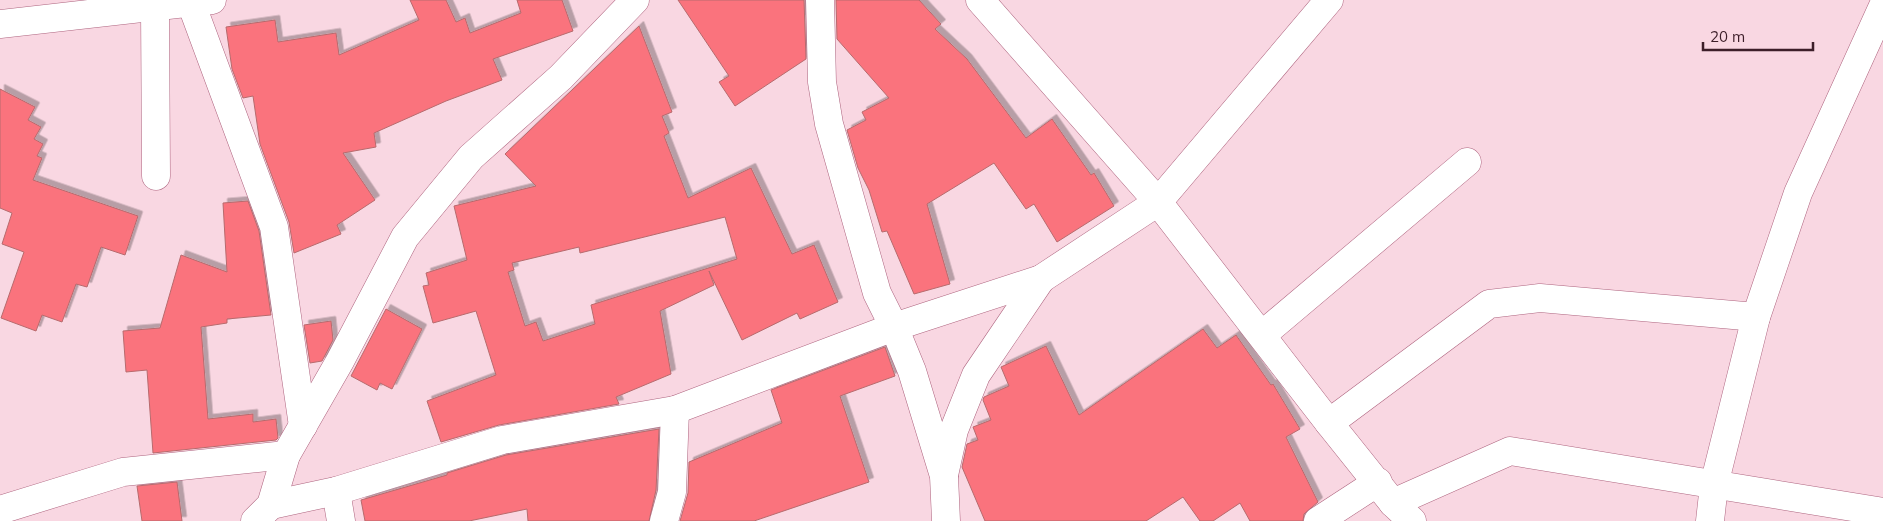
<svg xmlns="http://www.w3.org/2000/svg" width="1883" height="521" font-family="Mulish,sans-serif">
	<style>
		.building { fill: #fa737d; stroke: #b76a6d; fill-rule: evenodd; filter: url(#shadow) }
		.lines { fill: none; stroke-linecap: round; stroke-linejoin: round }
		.minor-casing { stroke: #ae647f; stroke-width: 29 }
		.minor { stroke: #fff; stroke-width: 28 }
	</style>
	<defs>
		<filter id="shadow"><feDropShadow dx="4.5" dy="-4.5" stdDeviation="0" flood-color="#0004"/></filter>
	</defs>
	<rect width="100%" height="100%" fill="#f9d7e2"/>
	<g class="building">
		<polygon points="410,0 446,0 456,22 465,18 470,33 521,13 517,0 562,0 573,31 493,59 502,80 446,101 374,133 376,147 343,153 375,200 337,225 341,234 294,253 289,222 260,144 253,96 243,98 232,69 226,27 275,20 278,42 336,33 339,55 419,20"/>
		<polygon points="678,0 804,0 806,59 735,106 719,82 729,76"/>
		<polygon points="836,0 919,0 941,24 935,29 967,59 1026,138 1052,119 1091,175 1094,173 1114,206 1057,242 1034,204 1026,209 994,163 927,204 950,284 914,294 887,231 882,232 869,190 858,168 847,130 866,120 862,112 889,98 837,39"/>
		<path d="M639 26 672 112 662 116 669 133 664 136 688 198 751 168 792 254 814 245 838 302 800 319 797 313 742 340 709 271 714 285 660 311 671 374 616 397 619 404 499 425 441 442 427 401 496 375 476 311 433 323 423 286 429 285 426 273 467 260 454 206 536 186 505 154ZM725 217 737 259 591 305 595 324 543 341 536 322 525 326 508 272 514 270 512 263 579 247 580 253Z"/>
		<polygon points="0,89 35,107 28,120 41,127 34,139 43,144 37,156 42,158 33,180 138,216 125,255 101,247 87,287 76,284 62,322 42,315 36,331 1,318 24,252 2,244 12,213 0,208"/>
		<polygon points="248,201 259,231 271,315 227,319 227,323 201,327 208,419 253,414 253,422 276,419 278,438 276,440 153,453 147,370 126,372 123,331 160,328 181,255 227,272 223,203"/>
		<polygon points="386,309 422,329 392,389 380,383 377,390 351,376"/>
		<polygon points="331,321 333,340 322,361 310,363 304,325"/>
		<polygon points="1203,329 1217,348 1236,335 1271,385 1273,384 1300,429 1286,437 1318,502 1304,514 1303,521 1250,521 1240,503 1213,521 1200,521 1183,497 1146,521 985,521 962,467 967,444 978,440 973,427 991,420 983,400 984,397 1009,386 1001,367 1046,346 1079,415"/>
		<polygon points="885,347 895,376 840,396 869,482 754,521 680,521 688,493 689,462 782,423 771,390"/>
		<polygon points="659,429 656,490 649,521 528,521 527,509 469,521 365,521 361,500 447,475 447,473 506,455"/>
		<polygon points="177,482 182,521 142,521 137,486"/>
	</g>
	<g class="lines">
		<defs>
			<g id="minor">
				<polyline points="192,0 191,3 274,227 303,426"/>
				<polyline points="820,0 822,82 829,124 877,293 894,327 912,371 944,476 946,521"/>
				<polyline points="980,0 1158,202 1329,423 1393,503 1412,521"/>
				<polyline points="155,7 156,176"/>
				<polyline points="0,24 212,0"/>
				<polyline points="1262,335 1467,162"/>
				<polyline points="1329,423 1489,304 1540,298 1756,317"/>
				<polyline points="944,475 954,430 976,375 1041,279"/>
				<polyline points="336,491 341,521"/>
				<polyline points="1393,503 1510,451 1883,512"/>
				<polyline points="271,505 336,491 502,440 675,410 894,327 1041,279 1158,202 1329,0"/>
				<polyline points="0,510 123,472 286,455"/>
				<polyline points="255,521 271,505 286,455 340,361 405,237 471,157 561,77 635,0"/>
				<polyline points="664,521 672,492 675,410"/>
				<polyline points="1318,521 1378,482"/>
				<polyline points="1710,521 1714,485 1756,317 1798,193 1883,6"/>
			</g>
		</defs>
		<use href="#minor" class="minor-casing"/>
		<use href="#minor" class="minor"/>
	</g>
	<path d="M1703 42v8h110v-8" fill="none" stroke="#3d1e29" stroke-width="2.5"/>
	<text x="1710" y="42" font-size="15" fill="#3d1e29" stroke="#f9d7e2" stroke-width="4" paint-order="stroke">20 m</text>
</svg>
